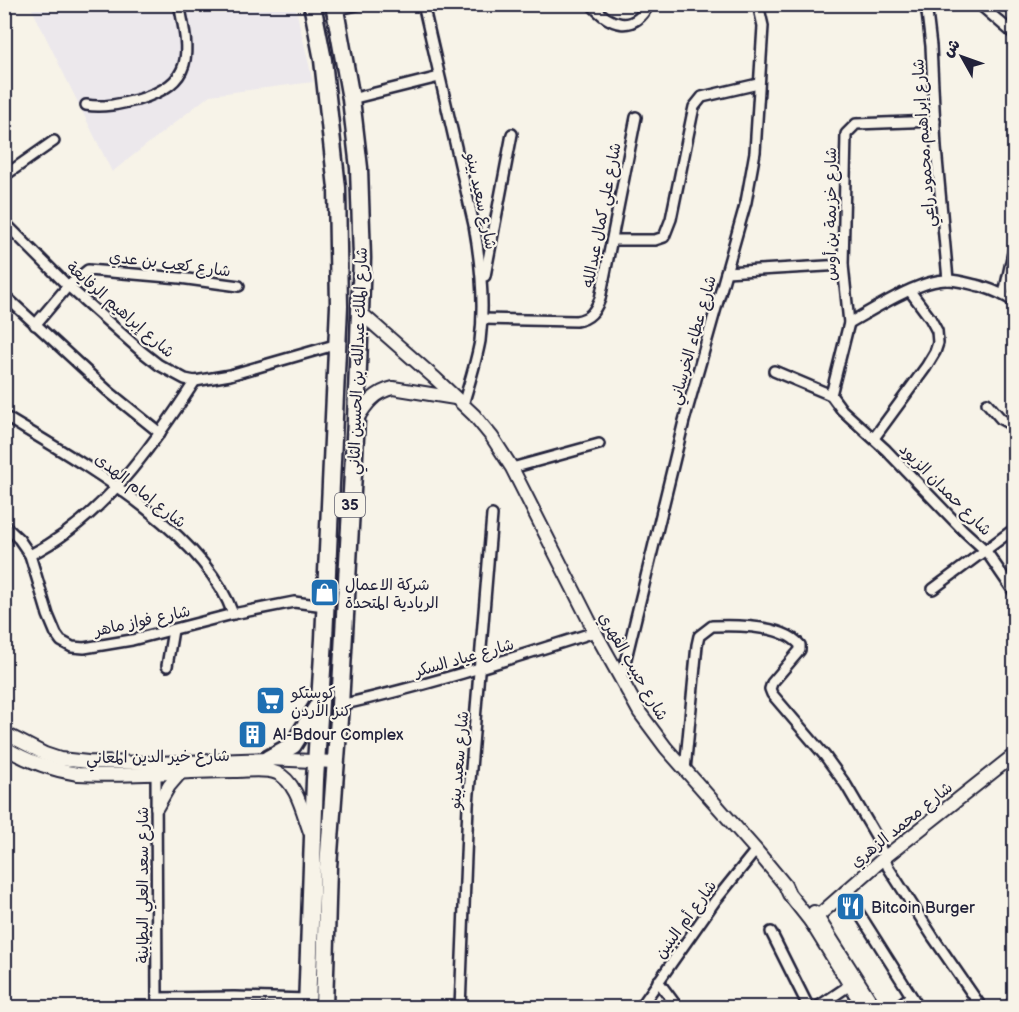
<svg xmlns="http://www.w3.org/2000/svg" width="1019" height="1012" font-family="'Balsamiq Sans','Playpen Sans Arabic',sans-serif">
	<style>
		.built { fill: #ece8ec }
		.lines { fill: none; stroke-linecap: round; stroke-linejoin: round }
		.minor-casing { stroke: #22223b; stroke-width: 14 }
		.tertiary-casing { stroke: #22223b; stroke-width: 16 }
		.trunk-casing { stroke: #22223b; stroke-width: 21 }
		.minor { stroke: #f7f3e8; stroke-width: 9 }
		.tertiary { stroke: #f7f3e8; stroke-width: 12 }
		.trunk { stroke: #f7f3e8; stroke-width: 16 }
		.labels { text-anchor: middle; stroke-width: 4.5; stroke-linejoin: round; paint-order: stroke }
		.shield { fill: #f7f3e8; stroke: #62616f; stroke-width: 1.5 }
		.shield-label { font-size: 15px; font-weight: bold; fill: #22223b }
		.street-label { font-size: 16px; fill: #22223b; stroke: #f7f3e8 }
		.poi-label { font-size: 16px; fill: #22223b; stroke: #f7f3e8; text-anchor: start }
	</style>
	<rect width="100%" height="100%" fill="#f7f3e8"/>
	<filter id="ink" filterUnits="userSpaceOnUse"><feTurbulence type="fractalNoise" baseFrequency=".0167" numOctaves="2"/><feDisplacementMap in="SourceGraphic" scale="12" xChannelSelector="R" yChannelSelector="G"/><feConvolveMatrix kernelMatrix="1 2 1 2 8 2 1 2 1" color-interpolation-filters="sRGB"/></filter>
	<g filter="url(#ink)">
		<polygon class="built" points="30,5 295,5 313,82 210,95 112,172"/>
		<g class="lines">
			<defs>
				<g id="minor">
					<path d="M423 4 474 225C481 264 485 302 480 341 476 363 469 384 463 405"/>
					<path d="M591 4C609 25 633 35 649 4"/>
					<polyline points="926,4 931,46 936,148 948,280"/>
					<polyline points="979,4 1014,34"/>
					<polyline points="335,10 361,4"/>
					<polyline points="351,99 439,77"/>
					<path d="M86 105C103 108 120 104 137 100 195 83 190 55 179 4"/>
					<polyline points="935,121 856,124 846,134 843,265 849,323 831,395 842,410 886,450 963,530 986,551 1014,592"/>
					<polyline points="4,176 54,141"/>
					<polyline points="4,222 68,286 141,351 159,365 185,379 195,381 230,375 338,344"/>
					<polyline points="612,240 655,240 664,237 671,219 692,116 694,107 702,97 758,84"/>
					<polyline points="726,272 843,265"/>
					<polyline points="485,276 512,134"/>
					<polyline points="1004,294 1014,248"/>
					<polyline points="4,295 108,391 160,433"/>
					<path d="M482 319 576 321C590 319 595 311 600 299L636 117"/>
					<path d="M849 323C874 309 920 279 948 280 959 280 970 284 980 286 993 290 1004 294 1014 302"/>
					<polyline points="35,325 68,286 88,270 180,278 239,286"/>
					<polyline points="774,371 831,395"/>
					<polyline points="987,403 1001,419 1014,426"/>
					<path d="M4 416C78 461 204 530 233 614"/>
					<polyline points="874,438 926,367 935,352 938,343 937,331 930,318 910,291"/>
					<polyline points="512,468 599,444"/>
					<polyline points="4,525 19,539 30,555 48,615 56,634 61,641 72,647 84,648 132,640 233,614 294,602 325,606"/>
					<path d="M30 555C102 519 152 447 195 381"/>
					<polyline points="933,589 1014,529"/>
					<polyline points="167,666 173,630"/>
					<polyline points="621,679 684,421 746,202 755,152 763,26 758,4"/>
					<path d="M340 705C426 686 510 659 595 632"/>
					<polyline points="156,770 157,1008"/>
					<path d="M685 770 697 645 699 636 712 626C736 625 783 625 800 645V650L772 683 770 689 772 694 825 756 846 785 876 836 888 867 933 937 982 1008"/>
					<polyline points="845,891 919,1008"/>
					<polyline points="771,932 809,1008"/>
					<polyline points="658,981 678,1008"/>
					<polyline points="157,998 234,997 307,999"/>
					<polyline points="460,1008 468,805 492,515"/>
					<polyline points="640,1008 715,901 756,850"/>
					<polyline points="816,1008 850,985"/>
					<polyline points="895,1008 911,996"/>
					<polyline points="1007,1008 1014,1001"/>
				</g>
				<g id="tertiary">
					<polyline points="361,313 436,379 474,415 492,437 512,468 595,632 640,713 666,748 756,850 785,885 789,894 811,922 864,1008"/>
					<path d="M357 419C366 404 375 392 393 388L455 398"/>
					<polyline points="4,733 45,754 60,759 88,762 155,763 268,759 335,762"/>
					<path d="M4 747C27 761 51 770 78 774 130 777 183 771 235 771 248 771 265 768 277 773 297 782 303 814 310 832"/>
					<polyline points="157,807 169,786 181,772"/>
					<polyline points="814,912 875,1008"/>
					<polyline points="811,922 884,858 1014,755"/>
				</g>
				<g id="trunk">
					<polyline points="268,759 293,745 319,704"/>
					<polyline points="307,1008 315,780 324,639 339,306 337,188 323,60 312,4"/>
					<polyline points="324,1008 328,867 340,705 356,420 362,258 359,168 351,99 334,4"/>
				</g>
			</defs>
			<use href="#minor" class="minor-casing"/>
			<use href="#tertiary" class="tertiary-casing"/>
			<use href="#trunk" class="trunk-casing"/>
			<use href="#minor" class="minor"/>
			<use href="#tertiary" class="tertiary"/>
			<use href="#trunk" class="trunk"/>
		</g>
	</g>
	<defs>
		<symbol id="shop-square" viewBox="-11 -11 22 22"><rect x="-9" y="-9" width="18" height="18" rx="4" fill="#1f6fb2" stroke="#f7f3e8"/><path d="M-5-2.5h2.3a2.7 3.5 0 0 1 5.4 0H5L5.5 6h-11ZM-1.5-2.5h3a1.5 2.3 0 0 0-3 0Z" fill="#fff"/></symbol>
		<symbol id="supermarket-square" viewBox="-11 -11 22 22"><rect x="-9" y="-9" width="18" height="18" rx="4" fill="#1f6fb2" stroke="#f7f3e8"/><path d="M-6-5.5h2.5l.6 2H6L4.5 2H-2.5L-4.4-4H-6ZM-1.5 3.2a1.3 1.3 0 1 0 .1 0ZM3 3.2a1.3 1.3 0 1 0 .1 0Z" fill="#fff"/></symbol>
		<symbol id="building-square" viewBox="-11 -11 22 22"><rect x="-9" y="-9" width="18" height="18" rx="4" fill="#1f6fb2" stroke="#f7f3e8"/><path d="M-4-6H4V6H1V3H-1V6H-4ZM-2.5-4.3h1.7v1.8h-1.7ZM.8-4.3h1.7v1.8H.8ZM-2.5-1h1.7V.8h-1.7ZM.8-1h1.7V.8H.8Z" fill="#fff"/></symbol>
		<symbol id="restaurant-square" viewBox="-11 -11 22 22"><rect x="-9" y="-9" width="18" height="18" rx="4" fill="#1f6fb2" stroke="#f7f3e8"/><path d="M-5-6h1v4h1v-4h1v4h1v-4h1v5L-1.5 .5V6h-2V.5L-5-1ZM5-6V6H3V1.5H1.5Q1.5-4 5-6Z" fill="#fff"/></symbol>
	</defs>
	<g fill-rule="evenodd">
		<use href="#shop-square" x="308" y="576" width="33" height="33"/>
		<use href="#supermarket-square" x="254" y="684" width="33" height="33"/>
		<use href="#building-square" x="236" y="718" width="33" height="33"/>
		<use href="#restaurant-square" x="834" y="890" width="33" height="33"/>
	</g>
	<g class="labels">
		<rect class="shield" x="335" y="493" width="30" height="24" rx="4.5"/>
		<g class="shield-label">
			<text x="350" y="510">35</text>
		</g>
		<g class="street-label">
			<text transform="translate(923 143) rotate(-94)" y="6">شارع إبراهيم محمود راعي</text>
			<text transform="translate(482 201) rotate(78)" y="6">شارع سعيد بينو</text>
			<text transform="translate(830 214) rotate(-90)" y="6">شارع خزيمة بن أوس</text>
			<text transform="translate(601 215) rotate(-79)" y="6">شارع علي كمال عبدالله</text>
			<text transform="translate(170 263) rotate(7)" y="6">شارع كعب بن عدي</text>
			<text transform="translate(121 309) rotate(41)" y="6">شارع إبراهيم الرفايعة</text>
			<text transform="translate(692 340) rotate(-74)" y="6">شارع عطاء الخرساني</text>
			<text transform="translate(357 361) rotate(-88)" y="6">شارع الملك عبدالله بن الحسين الثاني</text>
			<text transform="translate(946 489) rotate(45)" y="6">شارع حمدان الزيود</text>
			<text transform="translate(141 490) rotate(38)" y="6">شارع إمام الهدى</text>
			<text transform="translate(142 620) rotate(-12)" y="6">شارع فواز ماهر</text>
			<text transform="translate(464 657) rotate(-16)" y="6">شارع عياد السكر</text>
			<text transform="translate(634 666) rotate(60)" y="6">شارع حبيب الفهري</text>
			<text transform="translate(158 756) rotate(-1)" y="6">شارع خير الدين المعاني</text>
			<text transform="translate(458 760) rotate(-85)" y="6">شارع سعيد بينو</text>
			<text transform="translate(901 824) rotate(-39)" y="6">شارع محمد الزهري</text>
			<text transform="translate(142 885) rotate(-90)" y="6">شارع سعد العلي البطاينة</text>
			<text transform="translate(685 919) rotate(-54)" y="6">شارع أم البنين</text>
		</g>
		<g class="poi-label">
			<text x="345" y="590">شركة الاعمال<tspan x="345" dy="18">الريادية المتحدة</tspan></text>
			<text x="291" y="698">كوستكو<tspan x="291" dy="18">كنز الأردن</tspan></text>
			<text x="273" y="740">Al-Bdour Complex</text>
			<text x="871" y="913">Bitcoin Burger</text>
		</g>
	</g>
	<rect width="1019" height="1012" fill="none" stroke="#f7f3e8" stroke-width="24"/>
	<rect x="12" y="12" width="995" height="988" fill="none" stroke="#22223b" stroke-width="2" filter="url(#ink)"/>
	<g transform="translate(962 57) rotate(310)" stroke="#f7f3e8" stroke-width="4.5" paint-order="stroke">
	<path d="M0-4.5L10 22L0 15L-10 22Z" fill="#22223b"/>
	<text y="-9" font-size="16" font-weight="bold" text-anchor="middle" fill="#22223b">ش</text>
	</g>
</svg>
